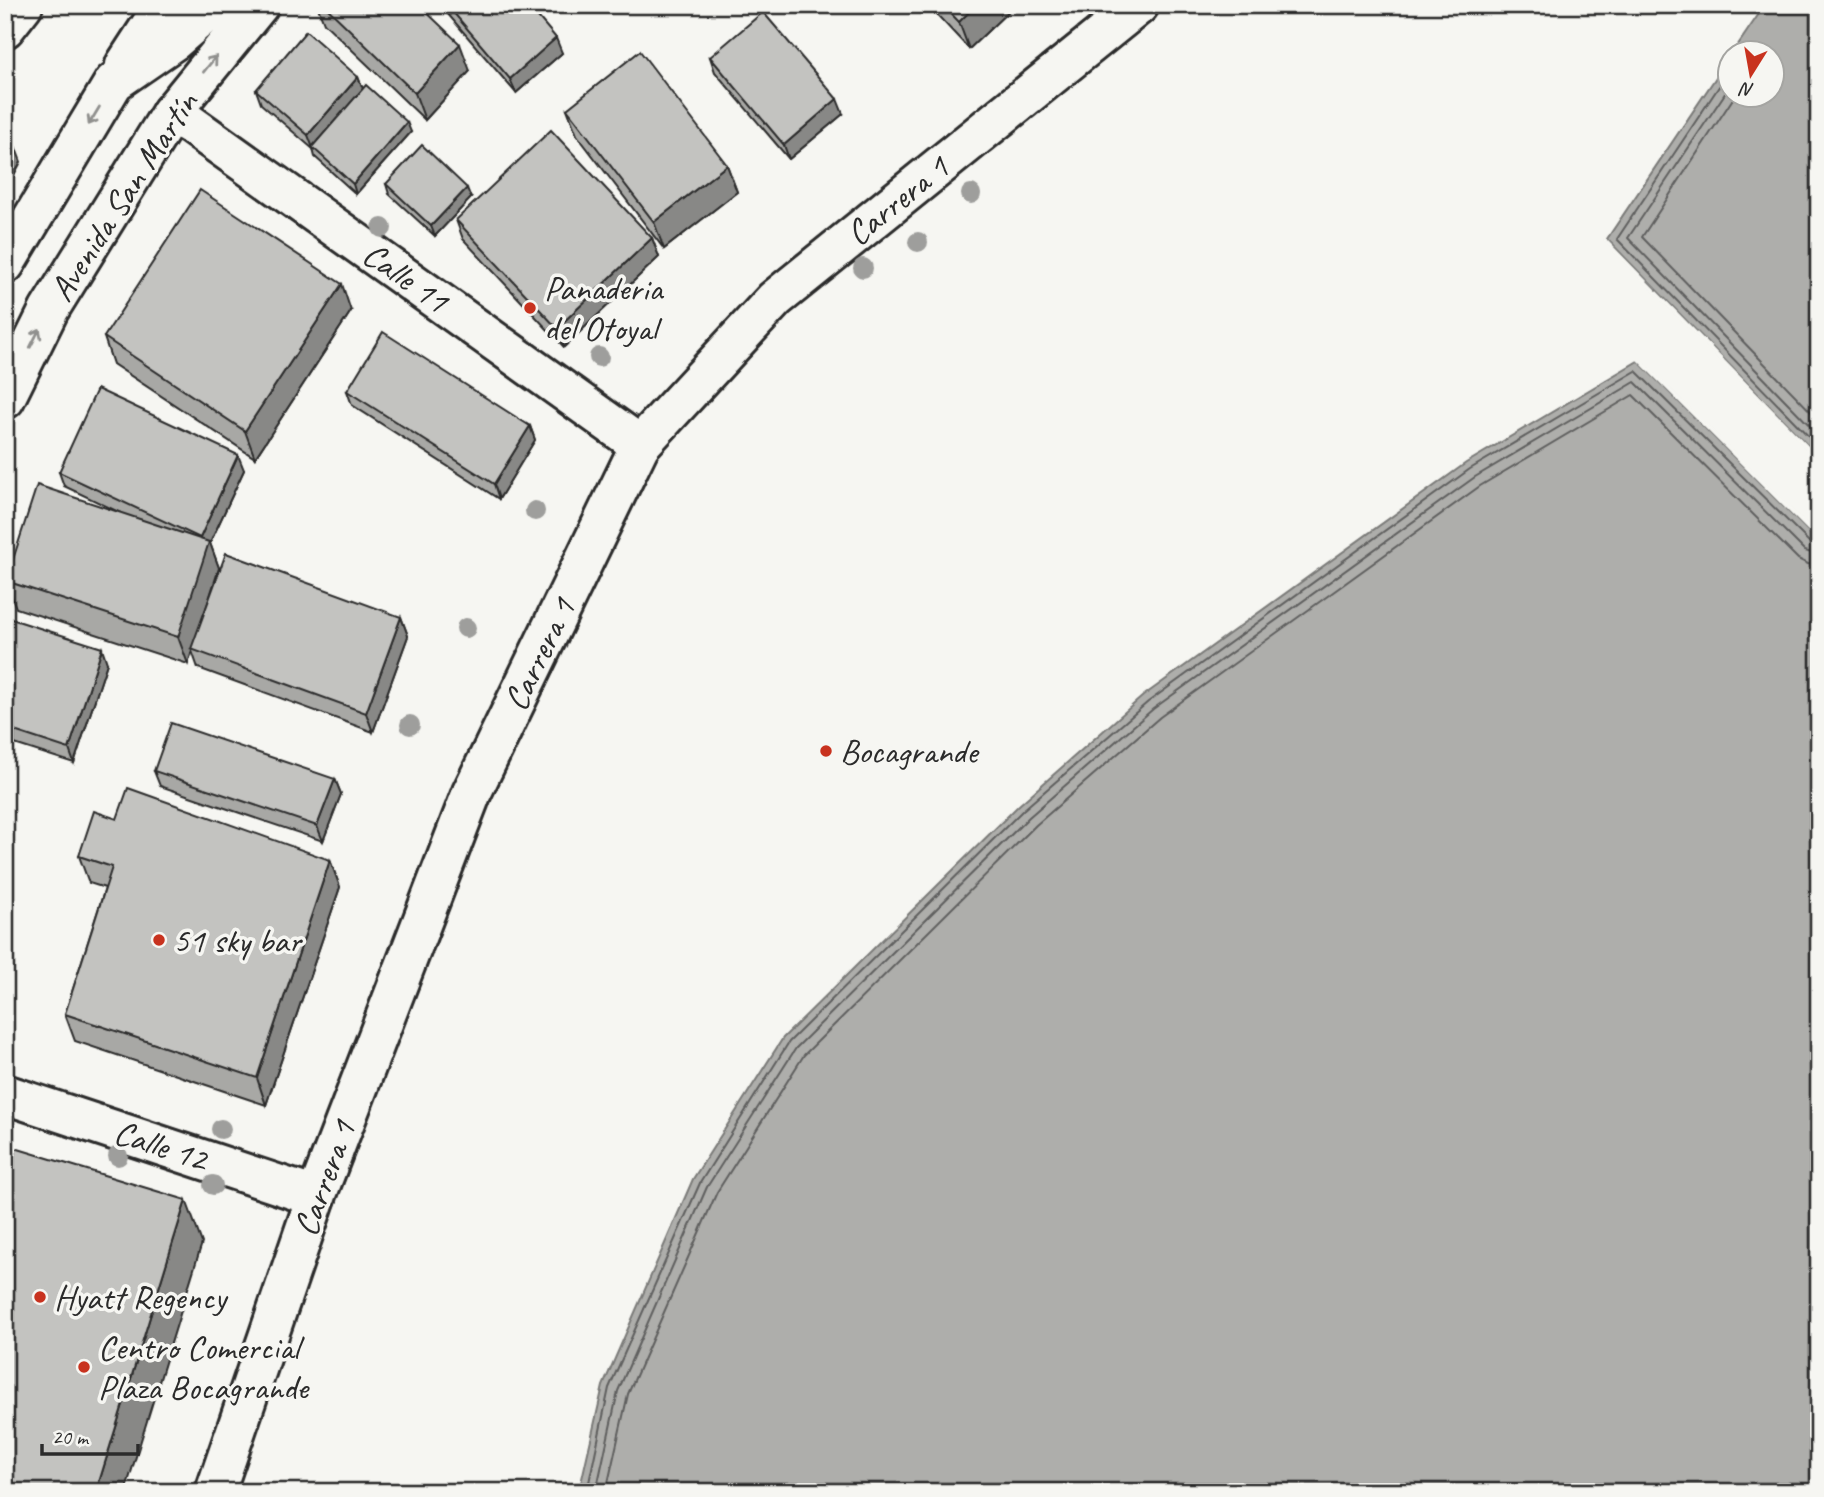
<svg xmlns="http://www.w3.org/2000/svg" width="1824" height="1497" font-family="Caveat,sans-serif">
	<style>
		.water { fill: #aeaeab; stroke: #7a7a78; stroke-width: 2 }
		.pier { fill: #f6f6f2 }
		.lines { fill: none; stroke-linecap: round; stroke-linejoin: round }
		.shore { stroke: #5f5f5e; stroke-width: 2 }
		.minor-casing { stroke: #2b2b2b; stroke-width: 44 }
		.major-casing { stroke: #2b2b2b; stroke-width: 44 }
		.minor { stroke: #f6f6f2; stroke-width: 38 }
		.major { stroke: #f6f6f2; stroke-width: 38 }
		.tree { fill: #9e9e9c }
		.wall { fill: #a8a8a5; stroke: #2b2b2b; stroke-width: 2 }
		.shaded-wall { fill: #888886; stroke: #2b2b2b; stroke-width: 2 }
		.building { fill: #c3c3c0; stroke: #2b2b2b; stroke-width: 2 }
		.oneway { stroke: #90908e }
		.poi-dot { fill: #c8321e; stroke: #f6f6f2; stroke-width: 2.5 }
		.labels { text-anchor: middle; stroke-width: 7; stroke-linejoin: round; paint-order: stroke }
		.street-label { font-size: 35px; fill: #2b2b2b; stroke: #f6f6f2 }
		.poi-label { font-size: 35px; fill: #2b2b2b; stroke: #f6f6f2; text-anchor: start }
	</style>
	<rect width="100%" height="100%" fill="#f6f6f2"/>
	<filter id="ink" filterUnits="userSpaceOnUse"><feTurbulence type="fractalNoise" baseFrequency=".0143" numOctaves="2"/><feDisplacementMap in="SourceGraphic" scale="14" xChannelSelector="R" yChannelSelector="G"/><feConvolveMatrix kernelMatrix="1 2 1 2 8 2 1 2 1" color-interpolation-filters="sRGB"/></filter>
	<g filter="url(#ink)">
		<g class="water">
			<polygon points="1765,5 1819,5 1819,457 1607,239 1729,58 1730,94 1772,94 1772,52 1733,52"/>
			<polygon points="1638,361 1819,542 1819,1492 579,1492 603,1386 693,1179 783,1038 1019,805 1143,696 1466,463"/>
		</g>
		<g class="pier">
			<polygon points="1604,237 1819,457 1819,461 1604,241"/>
			<polygon points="1639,358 1819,537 1819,542 1636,359"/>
		</g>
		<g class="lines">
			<g class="shore">
				<polyline points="1730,70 1617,239 1819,447"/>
				<polyline points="1730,86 1628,238 1819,435"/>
				<polyline points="1736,94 1642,237 1819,420"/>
				<polyline points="587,1492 609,1388 700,1183 789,1042 1023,810 1148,702 1470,469 1636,371 1811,544 1819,547"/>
				<polyline points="596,1492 618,1391 707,1187 796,1048 1029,817 1153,709 1475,477 1635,382 1805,551 1819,555"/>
				<polyline points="606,1492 628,1394 717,1192 804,1055 1036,825 1160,717 1480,486 1633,395 1798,559 1808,564 1819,566"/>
			</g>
			<defs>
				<g id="minor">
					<polyline points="5,28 23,5"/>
					<polyline points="171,113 190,124 640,445"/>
					<polyline points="5,1094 316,1197"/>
					<polyline points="215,1492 316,1197 472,792 640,445 775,299 1139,5"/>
				</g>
				<g id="major">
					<polyline points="125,65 164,5"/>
					<polyline points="5,264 114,82 175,40 215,5"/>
					<polyline points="5,399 49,310 171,113 259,5"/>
				</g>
			</defs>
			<use href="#minor" class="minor-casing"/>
			<use href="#major" class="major-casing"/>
			<use href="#minor" class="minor"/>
			<use href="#major" class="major"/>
		</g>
		<g class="tree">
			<circle cx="971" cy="194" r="10"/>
			<circle cx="382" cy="228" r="10"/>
			<circle cx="918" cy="242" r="10"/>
			<circle cx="863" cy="268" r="10"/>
			<circle cx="599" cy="357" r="10"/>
			<circle cx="535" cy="511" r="10"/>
			<circle cx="466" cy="628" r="10"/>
			<circle cx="410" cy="725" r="10"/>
			<circle cx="221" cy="1129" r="10"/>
			<circle cx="118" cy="1156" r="10"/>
			<circle cx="213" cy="1185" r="10"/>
		</g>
		<g class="wall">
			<polygon points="317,5 419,5 470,71 425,120 324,23"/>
			<polygon points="440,5 528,5 562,53 516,93"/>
			<polygon points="928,5 1015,5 969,49"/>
			<polygon points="710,57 843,114 789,159 715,72"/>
			<polygon points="358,77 362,88 411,132 356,194 315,157 313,149 261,104 256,90"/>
			<polygon points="567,109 727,165 737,192 664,249 577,135"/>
			<polygon points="386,184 471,198 435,236 389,194"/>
			<polygon points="456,220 652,238 659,257 564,347 463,239"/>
			<polygon points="351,311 255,458 113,364 104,337"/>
			<polygon points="347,391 530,426 535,440 499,499 352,405"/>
			<polygon points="244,470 210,543 219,568 207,605 401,617 408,636 373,732 198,668 192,651 188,664 16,608 6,581 119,512 64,486 59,472"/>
			<polygon points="5,617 107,663 74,763 5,741"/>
			<polygon points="154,771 335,779 341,794 323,841 160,786"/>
			<polygon points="117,819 330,860 340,887 266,1105 75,1041 65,1014 105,888 89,883 79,856"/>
		</g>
		<g class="shaded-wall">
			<polygon points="976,5 1015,5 969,49 959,22"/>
			<polygon points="556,38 562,53 516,93 510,79"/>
			<polygon points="460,44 470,71 425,120 415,93"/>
			<polygon points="358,77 364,91 313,148 308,135"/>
			<polygon points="837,99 843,114 789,159 784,145"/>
			<polygon points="407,122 411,132 356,194 353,184"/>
			<polygon points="14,143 21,162 5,192 5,160"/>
			<polygon points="727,165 737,192 664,249 654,222"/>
			<polygon points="467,188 471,198 435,236 431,226"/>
			<polygon points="652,238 659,257 564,347 557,328"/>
			<polygon points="342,284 351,311 255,458 245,431"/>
			<polygon points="530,426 535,440 499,499 494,484"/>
			<polygon points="238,455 244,470 210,543 219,568 193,649 191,649 192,651 188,664 178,637 200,538"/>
			<polygon points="401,617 408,636 373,732 366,713"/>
			<polygon points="102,648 107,663 74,763 69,749"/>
			<polygon points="335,779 341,794 323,841 317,826"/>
			<polygon points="330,860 340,887 266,1105 257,1078"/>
			<polygon points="186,1200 202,1243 125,1492 96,1492"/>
		</g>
		<g class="building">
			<polygon points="324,5 419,5 460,44 415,93"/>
			<polygon points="447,5 528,5 556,38 510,79"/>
			<polygon points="943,5 976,5 959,22"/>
			<polygon points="763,12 837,99 784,145 710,57"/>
			<polygon points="306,31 358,77 308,135 256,90"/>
			<polygon points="640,51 727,165 654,222 567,109"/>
			<polygon points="366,85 407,122 353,184 312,147"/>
			<polygon points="551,130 652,238 557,328 456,220"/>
			<polygon points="5,139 14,143 5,160"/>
			<polygon points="422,145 467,188 431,226 386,184"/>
			<polygon points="200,190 342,284 245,431 104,337"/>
			<polygon points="383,332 530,426 494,484 347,391"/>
			<polygon points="97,389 238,455 200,538 59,472"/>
			<polygon points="37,485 209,542 178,637 6,581"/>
			<polygon points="226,553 401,617 366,713 191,649"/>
			<polygon points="5,617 102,648 69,749 5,728"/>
			<polygon points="171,723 335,779 317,826 154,771"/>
			<polygon points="128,788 330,860 257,1078 65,1014 112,867 79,856 94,811 117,819"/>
			<polygon points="5,1145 186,1200 96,1492 5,1492"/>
		</g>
		<defs><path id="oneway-shaft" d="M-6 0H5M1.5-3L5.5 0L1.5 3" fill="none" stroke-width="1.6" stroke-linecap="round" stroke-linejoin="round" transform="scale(1.75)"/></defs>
		<g class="oneway">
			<use href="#oneway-shaft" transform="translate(210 64) rotate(-51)"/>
			<use href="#oneway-shaft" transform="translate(94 116) rotate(121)"/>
			<use href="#oneway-shaft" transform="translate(35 338) rotate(-63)"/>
		</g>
	</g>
	<g class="poi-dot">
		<circle cx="530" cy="308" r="7"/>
		<circle cx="826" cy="751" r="7"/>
		<circle cx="159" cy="940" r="7"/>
		<circle cx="40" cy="1297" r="7"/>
		<circle cx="84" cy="1367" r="7"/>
	</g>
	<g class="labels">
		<g class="street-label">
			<text transform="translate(123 196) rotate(-57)" y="12">Avenida San Martín</text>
			<text transform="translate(897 200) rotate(-39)" y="12">Carrera 1</text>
			<text transform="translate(406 277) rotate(35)" y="12">Calle 11</text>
			<text transform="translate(539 654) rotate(-64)" y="12">Carrera 1</text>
			<text transform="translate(161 1145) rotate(18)" y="12">Calle 12</text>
			<text transform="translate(324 1178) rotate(-70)" y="12">Carrera 1</text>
		</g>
		<g class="poi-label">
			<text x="544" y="300">Panaderia<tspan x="544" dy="40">del Otoyal</tspan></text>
			<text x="840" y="763">Bocagrande</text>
			<text x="173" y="952">51 sky bar</text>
			<text x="54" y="1309">Hyatt Regency</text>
			<text x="98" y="1359">Centro Comercial<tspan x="98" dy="40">Plaza Bocagrande</tspan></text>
		</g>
	</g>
	<rect width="1824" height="1497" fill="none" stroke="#f6f6f2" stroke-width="28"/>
	<rect x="14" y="14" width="1796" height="1469" fill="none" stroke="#2b2b2b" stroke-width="2.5" filter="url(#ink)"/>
	<g transform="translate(1751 74) rotate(191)"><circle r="33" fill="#f6f6f2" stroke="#a5a5a2" stroke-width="2"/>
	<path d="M0-5L12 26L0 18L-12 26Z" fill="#c8321e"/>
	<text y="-10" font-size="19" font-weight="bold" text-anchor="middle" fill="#2b2b2b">N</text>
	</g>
	<path d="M42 1444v10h96v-10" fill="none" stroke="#2b2b2b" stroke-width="3.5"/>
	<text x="52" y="1444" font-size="21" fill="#2b2b2b" stroke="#f6f6f2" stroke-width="5" paint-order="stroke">20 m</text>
</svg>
